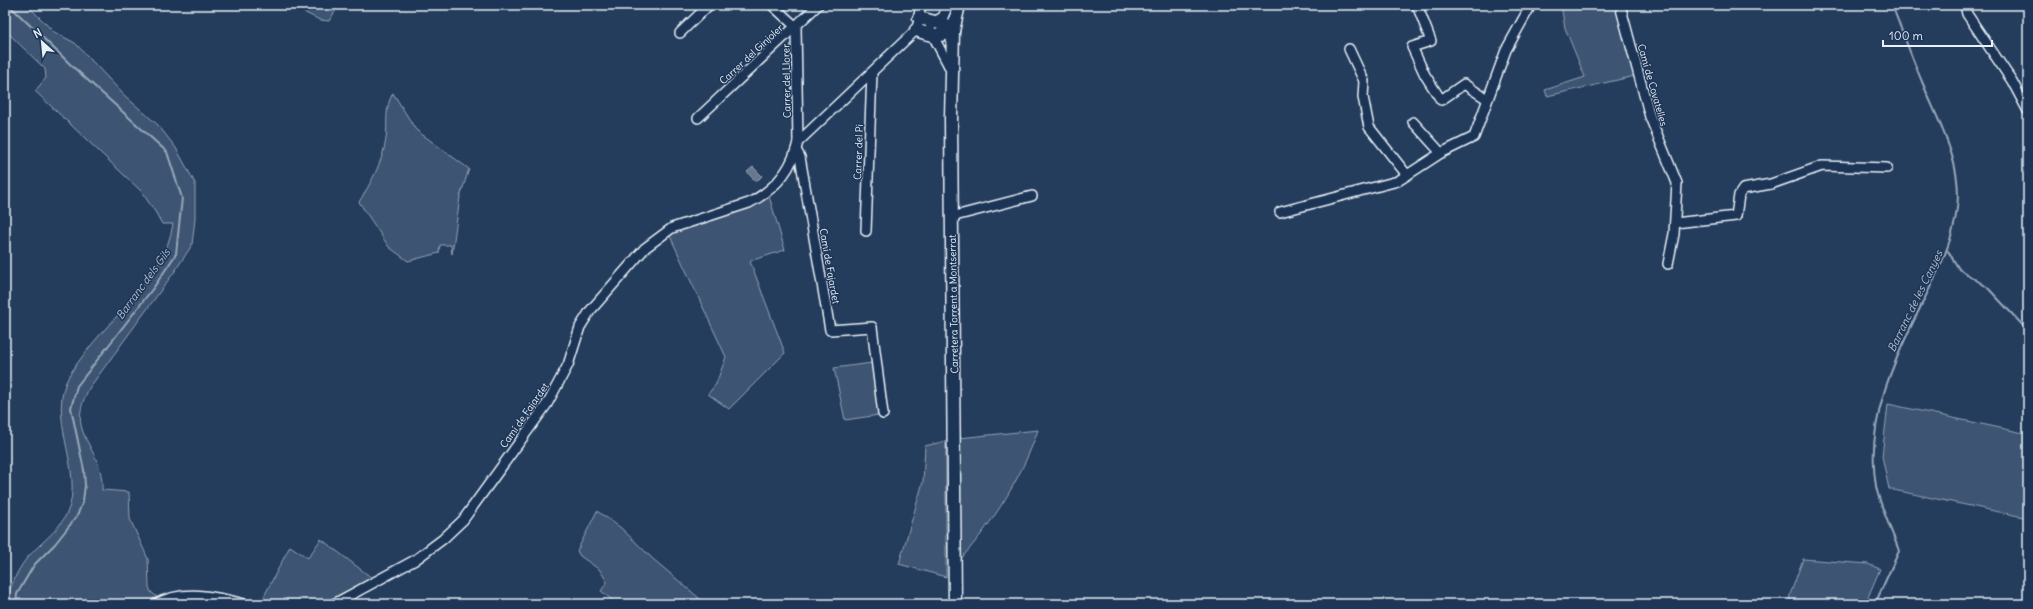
<svg xmlns="http://www.w3.org/2000/svg" width="2033" height="609" font-family="Delius,sans-serif">
	<style>
		.green { fill: #3e5472; stroke: #93a2b5 }
		.water { fill: #657890; stroke: #99a8ba }
		.lines { fill: none; stroke-linecap: round; stroke-linejoin: round }
		.stream { stroke: #99a8ba; stroke-width: 2 }
		.minor-casing { stroke: #e8f1f8; stroke-width: 12 }
		.major-casing { stroke: #e8f1f8; stroke-width: 15 }
		.minor { stroke: #1d3557; stroke-width: 9 }
		.major { stroke: #1d3557; stroke-width: 12 }
		.labels { text-anchor: middle; stroke-width: 3; stroke-linejoin: round; paint-order: stroke }
		.street-label { font-size: 10px; fill: #e8f1f8; stroke: #1d3557 }
		.water-label { font-size: 11px; font-style: italic; fill: #b4c1ce; stroke: #1d3557 }
	</style>
	<rect width="100%" height="100%" fill="#253d5d"/>
	<filter id="ink" filterUnits="userSpaceOnUse"><feTurbulence type="fractalNoise" baseFrequency=".025" numOctaves="2"/><feDisplacementMap in="SourceGraphic" scale="8" xChannelSelector="R" yChannelSelector="G"/><feConvolveMatrix kernelMatrix="1 2 1 2 8 2 1 2 1" color-interpolation-filters="sRGB"/></filter>
	<g filter="url(#ink)">
		<g class="green">
			<path d="M5 5H27L54 32 75 43 125 96 158 125 176 148 195 183V219L192 245 175 271 90 387C62 436 104 444 102 490L129 492 130 519 148 559 149 587 151 592 157 597 146 604H5C5 598 9 592 11 587 15 577 20 566 27 558 40 543 58 532 67 513 85 475 49 423 66 382 70 373 76 365 82 357 113 314 164 279 173 224H162L156 213 141 191 35 91 46 78 45 69 5 30Z"/>
			<polygon points="295,5 339,5 329,21 320,20 295,8"/>
			<polygon points="1561,5 1618,5 1635,76 1547,96 1545,90 1585,77 1565,28"/>
			<path d="M393 93 416 130 469 169 460 197 452 254 451 245H440L439 253 408 261 389 247 359 202C371 183 383 161 386 139 388 122 384 109 393 93Z"/>
			<polygon points="769,196 785,250 750,261 785,353 729,409 708,394 716,384 726,357 669,234"/>
			<polygon points="872,363 879,415 845,420 834,368"/>
			<polygon points="1888,404 2028,434 2028,518 1889,489 1882,456"/>
			<path d="M1038 430C1021 479 994 521 960 560L959 438Z"/>
			<polygon points="946,441 946,577 899,564 923,482 925,446"/>
			<polygon points="597,511 621,528 653,559 706,604 617,604 601,591 607,582 600,570 580,556 577,551"/>
			<polygon points="321,539 372,578 321,604 260,604 290,546 308,558"/>
			<polygon points="1803,559 1868,564 1880,569 1865,604 1789,604 1790,595"/>
		</g>
		<polygon class="water" points="753,167 762,176 756,182 747,172"/>
		<g class="lines">
			<g class="stream">
				<polyline points="9,5 71,65 167,152 182,198 176,254 154,287 77,386 71,408 84,470 85,485 83,501 77,516 55,544 34,565 17,594 16,604"/>
				<polyline points="1948,251 1959,269 1987,287 2028,331"/>
				<path d="M1875 604 1899 551C1893 533 1879 504 1876 486 1865 421 1894 360 1922 304 1937 273 1953 243 1957 208 1963 164 1939 123 1923 84 1912 58 1902 31 1892 5"/>
			</g>
			<defs>
				<g id="minor">
					<polyline points="772,5 796,27 798,142"/>
					<polyline points="948,5 943,17 931,24 930,30 951,70"/>
					<polyline points="1417,5 1431,41 1412,47 1425,75 1441,100 1464,84 1487,99"/>
					<polyline points="1620,5 1650,117 1677,183 1674,234 1668,264"/>
					<polyline points="1965,5 1967,14 2012,81 2028,111"/>
					<polyline points="680,33 709,5"/>
					<polyline points="1349,49 1364,81 1363,97 1369,127 1407,175"/>
					<polyline points="698,118 818,5"/>
					<polyline points="1413,122 1441,153"/>
					<polyline points="796,150 800,157 830,330 872,327 883,414"/>
					<polyline points="1280,212 1398,181 1441,153 1474,137 1506,50 1531,5"/>
					<polyline points="951,217 1032,196"/>
					<polyline points="1675,223 1736,216 1739,195 1743,189 1771,184 1822,166 1887,168"/>
					<polyline points="866,231 872,73"/>
					<path d="M156 604C183 589 215 596 244 604"/>
					<path d="M334 604 415 560 443 539 463 520 547 404 568 365 580 327 590 311 645 248 672 228 749 203C774 190 792 170 798 142L916 30 919 21 920 5"/>
				</g>
				<g id="major">
					<polyline points="919,18 947,25 953,31"/>
					<path d="M916 30C929 35 940 38 953 31"/>
					<polyline points="955,604 951,119 953,31 959,5"/>
				</g>
			</defs>
			<use href="#minor" class="minor-casing"/>
			<use href="#major" class="major-casing"/>
			<use href="#minor" class="minor"/>
			<use href="#major" class="major"/>
		</g>
	</g>
	<g class="labels">
		<g class="street-label">
			<text transform="translate(751 54) rotate(-43)" y="4">Carrer del Ginjoler</text>
			<text transform="translate(786 81) rotate(-91)" y="4">Carrer del Llorer</text>
			<text transform="translate(1653 85) rotate(74)" y="4">Camí de Covatelles</text>
			<text transform="translate(858 152) rotate(-88)" y="4">Carrer del Pi</text>
			<text transform="translate(830 266) rotate(80)" y="4">Camí de Fajardet</text>
			<text transform="translate(953 304) rotate(-91)" y="4">Carretera Torrent a Montserrat</text>
			<text transform="translate(524 415) rotate(-55)" y="4">Camí de Fajardet</text>
		</g>
		<g class="water-label">
			<text transform="translate(143 284) rotate(-54)" y="4">Barranc dels Gils</text>
			<text transform="translate(1915 301) rotate(-64)" y="4">Barranc de les Canyes</text>
		</g>
	</g>
	<rect width="2033" height="609" fill="none" stroke="#1d3557" stroke-width="20"/>
	<rect x="10" y="10" width="2013" height="589" fill="none" stroke="#e8f1f8" stroke-width="1.5" filter="url(#ink)"/>
	<g transform="translate(42 42) rotate(333)" stroke="#1d3557" stroke-width="3" paint-order="stroke">
	<path d="M0-3L7 15L0 10L-7 15Z" fill="#e8f1f8"/>
	<text y="-6" font-size="11" font-weight="bold" text-anchor="middle" fill="#e8f1f8">N</text>
	</g>
	<path d="M1883 40v6h109v-6" fill="none" stroke="#e8f1f8" stroke-width="2"/>
	<text x="1889" y="40" font-size="12" fill="#e8f1f8" stroke="#1d3557" stroke-width="3" paint-order="stroke">100 m</text>
</svg>
